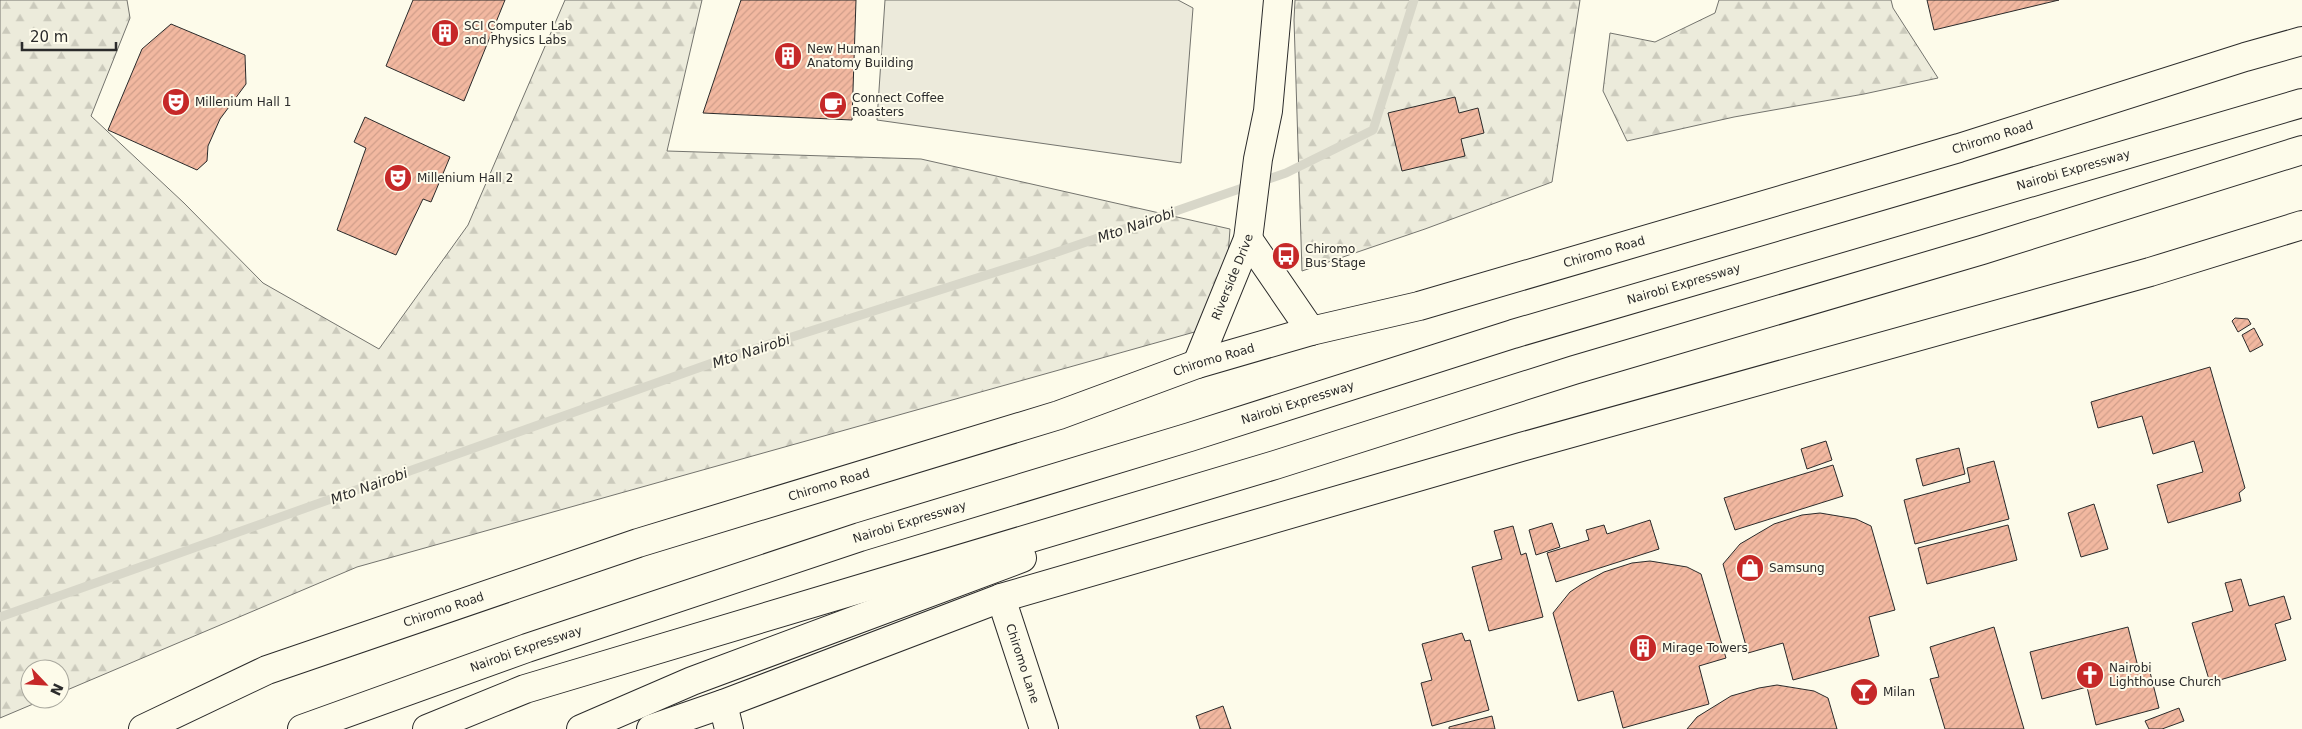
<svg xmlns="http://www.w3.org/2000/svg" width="2302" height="729" font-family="'DejaVu Sans',sans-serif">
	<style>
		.forest { fill: url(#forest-firs); stroke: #74746e }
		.parking { fill: #eceadb; stroke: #74746e }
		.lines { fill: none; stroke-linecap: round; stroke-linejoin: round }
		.stream { stroke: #d8d7c9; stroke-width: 9 }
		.building { fill: url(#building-hatch); stroke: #2b2b2b }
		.minor-casing { stroke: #2b2b2b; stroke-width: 30 }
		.highway-casing { stroke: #2b2b2b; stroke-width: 30 }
		.minor { stroke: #fdfbea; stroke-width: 28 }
		.highway { stroke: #fdfbea; stroke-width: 28 }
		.labels { text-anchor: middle; stroke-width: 4; stroke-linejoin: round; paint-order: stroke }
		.poi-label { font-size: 12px; fill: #2b2b2b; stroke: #fdfbea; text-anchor: start }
		.street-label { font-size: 12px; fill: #2b2b2b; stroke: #fdfbea }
		.water-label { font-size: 14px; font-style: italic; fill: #2b2b2b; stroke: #fdfbea }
	</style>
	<defs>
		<pattern id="forest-firs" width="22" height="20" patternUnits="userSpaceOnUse" patternTransform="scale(1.25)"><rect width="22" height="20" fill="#ecebdb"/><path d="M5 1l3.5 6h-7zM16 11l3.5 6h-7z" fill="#cbcabc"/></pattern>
		<pattern id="building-hatch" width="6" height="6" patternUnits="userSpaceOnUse" patternTransform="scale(1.25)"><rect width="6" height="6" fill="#f2b8a0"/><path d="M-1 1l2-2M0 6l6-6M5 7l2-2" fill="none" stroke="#d09e8a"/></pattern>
	</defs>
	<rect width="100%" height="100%" fill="#fdfbea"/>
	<g class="forest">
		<polygon points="0,0 127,0 130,18 91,116 184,203 263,283 379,349 468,225 565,0 702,0 667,151 921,159 1230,229 1223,324 357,567 60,693 60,669 30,669 30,699 45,699 0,718"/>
		<polygon points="1295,0 1580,0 1552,182 1425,229 1302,271 1294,20"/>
		<polygon points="1719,0 1891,0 1893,8 1938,78 1864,94 1734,117 1627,141 1603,91 1610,33 1655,42 1715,13"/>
	</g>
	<polygon class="parking" points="885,0 1178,0 1193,8 1181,163 877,120"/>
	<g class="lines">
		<polyline class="stream" points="0,617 729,357 1037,259 1286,173 1373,130 1414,0"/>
	</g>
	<g class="building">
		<polygon points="413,0 505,0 464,101 386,66"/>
		<polygon points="741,0 856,0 852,120 703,113"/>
		<polygon points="1927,0 2059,0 1934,30"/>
		<polygon points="171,24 245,55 246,84 220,119 208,146 207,161 197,170 108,130 142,49"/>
		<polygon points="1455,97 1459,113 1478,108 1484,133 1461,139 1465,156 1402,171 1388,113"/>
		<polygon points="365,117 450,157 431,202 423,199 396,255 337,230 366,148 354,142"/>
		<polygon points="2235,318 2248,319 2251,324 2238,332 2232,321"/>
		<polygon points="2254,328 2263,345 2250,352 2242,335"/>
		<polygon points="2210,367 2245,488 2239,493 2241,501 2168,523 2157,485 2203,472 2194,441 2153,454 2142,416 2098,428 2091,402"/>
		<polygon points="1826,441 1832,460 1807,469 1801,449"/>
		<polygon points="1959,448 1965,474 1923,486 1916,459"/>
		<polygon points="1994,461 2009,519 1915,544 1904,500 1970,482 1967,468"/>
		<polygon points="1833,465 1843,496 1735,530 1724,498"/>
		<polygon points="2094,504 2108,549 2081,557 2068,513"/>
		<polygon points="1820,513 1856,519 1871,526 1895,610 1869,617 1879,656 1793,680 1783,643 1748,653 1723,564 1740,544 1774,524 1802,515"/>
		<polygon points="1650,520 1659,549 1556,582 1547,553 1589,540 1586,530 1604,525 1607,534"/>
		<polygon points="1552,523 1560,547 1536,555 1529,530"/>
		<polygon points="2008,525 2017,560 1927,584 1918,548"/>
		<polygon points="1513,526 1521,555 1526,553 1543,617 1489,631 1472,567 1502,559 1494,531"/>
		<polygon points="1650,561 1687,567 1701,574 1726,658 1699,666 1709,704 1623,728 1613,691 1578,701 1553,613 1570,592 1582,584 1604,572 1632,563"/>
		<polygon points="2241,579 2249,606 2284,596 2291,619 2275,624 2286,660 2210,683 2192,623 2233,611 2225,583"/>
		<polygon points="1994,627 2024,729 1945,729 1930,679 1939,677 1930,647"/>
		<polygon points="2128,627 2139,671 2149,668 2159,708 2096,725 2087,687 2042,699 2030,652"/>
		<polygon points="1462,633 1465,641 1470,640 1489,710 1432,726 1421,683 1432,680 1422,644"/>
		<polygon points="1777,685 1814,691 1828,698 1837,729 1687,729 1697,717 1731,696 1759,688"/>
		<polygon points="1223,706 1231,729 1200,729 1196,716"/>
		<polygon points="2179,708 2184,721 2162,729 2149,729 2145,721"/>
		<polygon points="1492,716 1495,729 1449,729 1449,727"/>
	</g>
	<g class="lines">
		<defs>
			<g id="minor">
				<polyline points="1248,239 1311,331"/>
				<path id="s1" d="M1197 364 1248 239 1258 159 1268 111 1278 0"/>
				<path id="s2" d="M1001 598 1044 729"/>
				<polyline points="723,704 729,729"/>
			</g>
			<g id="highway">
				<path id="s3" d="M143 729 267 670 638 543 1059 415 1197 364 1311 331 1419 306 1959 148 2245 57 2302 41"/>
				<path id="s4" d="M302 729 527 648 860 537 1190 437 1513 334 2302 103"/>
				<polyline points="427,729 525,689 1275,465 1574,370 1982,250 2302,150"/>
				<polyline points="581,729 692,681 1022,558"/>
				<polyline points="651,729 723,704 1001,598 1521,447 2150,272 2302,225"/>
			</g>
		</defs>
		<use href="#minor" class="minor-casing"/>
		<use href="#highway" class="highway-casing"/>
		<use href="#minor" class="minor"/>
		<use href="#highway" class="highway"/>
	</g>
	<defs>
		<symbol id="building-disc" viewBox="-11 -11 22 22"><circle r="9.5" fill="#c62828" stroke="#fdfbea"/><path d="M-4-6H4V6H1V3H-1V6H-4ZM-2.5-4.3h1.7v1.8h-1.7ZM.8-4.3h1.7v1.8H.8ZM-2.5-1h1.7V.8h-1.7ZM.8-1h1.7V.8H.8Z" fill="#fff"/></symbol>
		<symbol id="theatre-disc" viewBox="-11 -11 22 22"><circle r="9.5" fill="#c62828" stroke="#fdfbea"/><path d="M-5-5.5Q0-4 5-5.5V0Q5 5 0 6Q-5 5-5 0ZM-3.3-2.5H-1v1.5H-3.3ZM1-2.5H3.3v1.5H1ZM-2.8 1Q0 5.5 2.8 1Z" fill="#fff"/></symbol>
		<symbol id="cafe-disc" viewBox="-11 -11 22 22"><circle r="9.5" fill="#c62828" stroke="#fdfbea"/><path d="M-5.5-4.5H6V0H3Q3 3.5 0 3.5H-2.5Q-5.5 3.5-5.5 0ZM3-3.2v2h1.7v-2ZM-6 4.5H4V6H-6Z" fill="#fff"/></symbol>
		<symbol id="bus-disc" viewBox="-11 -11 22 22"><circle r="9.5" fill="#c62828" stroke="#fdfbea"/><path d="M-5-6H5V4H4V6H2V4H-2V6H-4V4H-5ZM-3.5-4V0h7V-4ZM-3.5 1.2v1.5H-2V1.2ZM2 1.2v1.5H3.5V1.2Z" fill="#fff"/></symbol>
		<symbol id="shop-disc" viewBox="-11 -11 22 22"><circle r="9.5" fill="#c62828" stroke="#fdfbea"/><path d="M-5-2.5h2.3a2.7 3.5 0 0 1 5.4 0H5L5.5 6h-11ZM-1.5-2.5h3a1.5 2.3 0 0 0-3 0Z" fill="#fff"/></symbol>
		<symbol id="church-disc" viewBox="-11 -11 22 22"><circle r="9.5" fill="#c62828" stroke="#fdfbea"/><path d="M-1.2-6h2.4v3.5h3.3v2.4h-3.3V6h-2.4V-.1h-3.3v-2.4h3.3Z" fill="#fff"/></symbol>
		<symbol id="bar-disc" viewBox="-11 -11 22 22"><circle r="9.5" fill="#c62828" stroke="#fdfbea"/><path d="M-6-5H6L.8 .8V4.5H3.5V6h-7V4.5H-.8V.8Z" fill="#fff"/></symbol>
	</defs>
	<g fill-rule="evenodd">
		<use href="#building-disc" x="429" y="17" width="32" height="32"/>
		<use href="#building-disc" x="772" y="40" width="32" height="32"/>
		<use href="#theatre-disc" x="160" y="86" width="32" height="32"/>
		<use href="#cafe-disc" x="817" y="89" width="32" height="32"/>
		<use href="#theatre-disc" x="382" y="162" width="32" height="32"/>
		<use href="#bus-disc" x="1270" y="240" width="32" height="32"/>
		<use href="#shop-disc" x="1734" y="552" width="32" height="32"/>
		<use href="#building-disc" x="1627" y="632" width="32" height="32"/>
		<use href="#church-disc" x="2074" y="659" width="32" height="32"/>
		<use href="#bar-disc" x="1848" y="676" width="32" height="32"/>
	</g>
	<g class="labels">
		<g class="poi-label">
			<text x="464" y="30">SCI Computer Lab<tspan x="464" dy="14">and Physics Labs</tspan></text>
			<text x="807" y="53">New Human<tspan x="807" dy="14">Anatomy Building</tspan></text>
			<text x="852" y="102">Connect Coffee<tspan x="852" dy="14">Roasters</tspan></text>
			<text x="195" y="106">Millenium Hall 1</text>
			<text x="417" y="182">Millenium Hall 2</text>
			<text x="1305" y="253">Chiromo<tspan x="1305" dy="14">Bus Stage</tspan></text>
			<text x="1769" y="572">Samsung</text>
			<text x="1662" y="652">Mirage Towers</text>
			<text x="2109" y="672">Nairobi<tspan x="2109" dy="14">Lighthouse Church</tspan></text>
			<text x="1883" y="696">Milan</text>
		</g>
		<g class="street-label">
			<text dy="4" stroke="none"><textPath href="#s3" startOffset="1944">Chiromo Road</textPath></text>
			<text dy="4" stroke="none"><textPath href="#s4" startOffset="1858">Nairobi Expressway</textPath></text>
			<text dy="4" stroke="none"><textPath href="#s3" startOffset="1539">Chiromo Road</textPath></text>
			<text dy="4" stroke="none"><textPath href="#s4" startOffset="1452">Nairobi Expressway</textPath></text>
			<text dy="4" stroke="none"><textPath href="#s1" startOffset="94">Riverside Drive</textPath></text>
			<text dy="4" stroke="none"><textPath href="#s3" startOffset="1134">Chiromo Road</textPath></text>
			<text dy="4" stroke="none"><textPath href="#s4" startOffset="1048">Nairobi Expressway</textPath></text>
			<text dy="4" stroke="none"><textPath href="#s3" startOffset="729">Chiromo Road</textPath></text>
			<text dy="4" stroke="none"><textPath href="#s4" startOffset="642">Nairobi Expressway</textPath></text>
			<text dy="4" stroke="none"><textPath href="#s3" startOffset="324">Chiromo Road</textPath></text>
			<text dy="4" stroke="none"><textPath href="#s4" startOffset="238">Nairobi Expressway</textPath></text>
			<text dy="4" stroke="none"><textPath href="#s2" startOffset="69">Chiromo Lane</textPath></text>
		</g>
		<g class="water-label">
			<text transform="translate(1136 225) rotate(-19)" y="5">Mto Nairobi</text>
			<text transform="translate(751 351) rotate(-18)" y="5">Mto Nairobi</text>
			<text transform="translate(369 486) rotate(-20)" y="5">Mto Nairobi</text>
		</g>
	</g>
	<g transform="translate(45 684) rotate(115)"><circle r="24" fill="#fdfbea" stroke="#a9a89e"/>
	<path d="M0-4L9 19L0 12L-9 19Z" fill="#c62828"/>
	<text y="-8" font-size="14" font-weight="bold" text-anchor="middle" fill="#2b2b2b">N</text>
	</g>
	<path d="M22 42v8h94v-8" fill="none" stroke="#2b2b2b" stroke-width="2.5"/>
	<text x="30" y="42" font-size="15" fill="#2b2b2b" stroke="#fdfbea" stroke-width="4" paint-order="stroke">20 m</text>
</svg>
